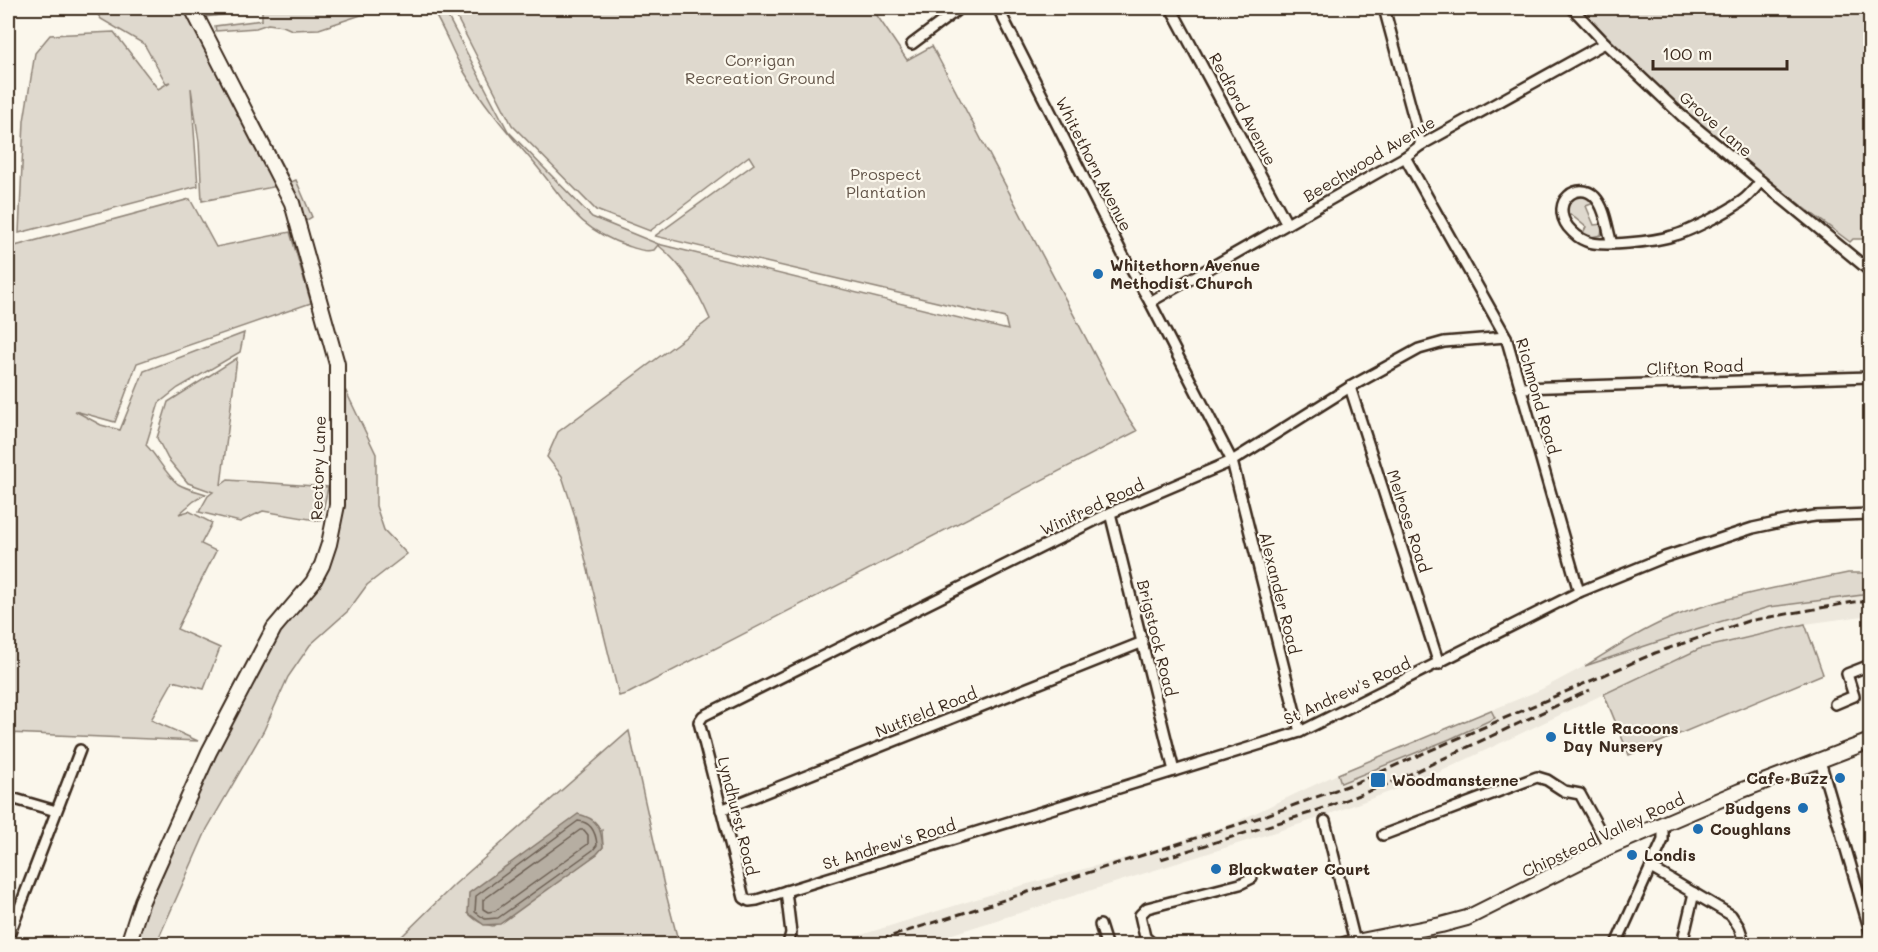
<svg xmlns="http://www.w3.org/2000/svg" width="1878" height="952" font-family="Mali,sans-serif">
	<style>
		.built { fill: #ede8dd }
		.green { fill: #dfd9ce; stroke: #8d8276; stroke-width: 1.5; fill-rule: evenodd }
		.water { fill: #b6aea2; stroke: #85796d; stroke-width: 1.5 }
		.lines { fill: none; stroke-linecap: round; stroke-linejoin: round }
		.shore { stroke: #6c5f53; stroke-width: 1.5 }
		.street-casing { stroke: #3b2a1e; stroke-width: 14 }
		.secondary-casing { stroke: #3b2a1e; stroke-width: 18 }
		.street { stroke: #fbf7ec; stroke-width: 9 }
		.secondary { stroke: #fbf7ec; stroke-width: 14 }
		.rail { stroke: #3b2a1e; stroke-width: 3; stroke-dasharray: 9 4.5; stroke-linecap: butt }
		.poi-dot { fill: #1f6fb2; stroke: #fbf7ec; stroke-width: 2 }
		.labels { text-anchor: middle; stroke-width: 4.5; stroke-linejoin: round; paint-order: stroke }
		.park-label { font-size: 16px; fill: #64564a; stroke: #fbf7ec }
		.street-label { font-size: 16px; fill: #3b2a1e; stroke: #fbf7ec }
		.poi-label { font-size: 16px; font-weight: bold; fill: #3b2a1e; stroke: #fbf7ec; text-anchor: start }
	</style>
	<rect width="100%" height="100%" fill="#fbf7ec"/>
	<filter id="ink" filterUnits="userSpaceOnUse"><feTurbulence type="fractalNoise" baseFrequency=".0167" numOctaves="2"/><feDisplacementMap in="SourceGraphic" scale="12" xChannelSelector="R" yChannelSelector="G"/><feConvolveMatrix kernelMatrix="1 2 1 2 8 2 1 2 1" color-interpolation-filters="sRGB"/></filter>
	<g filter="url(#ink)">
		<polygon class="built" points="1870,594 1870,615 1805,624 1699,649 1427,778 1316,819 921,944 832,944 1002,891 1140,854 1234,823 1348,769 1540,690 1585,666 1696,629 1769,607"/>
		<g class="green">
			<polygon points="93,8 256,8 257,10 205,17 291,182 296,180 312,217 302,223 288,184 202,201 199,142 191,88 198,186 19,233 24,121 35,53 50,35 114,32 158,89 170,82 166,83 144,44 101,19"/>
			<polygon points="262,8 393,8 361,15 319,29 292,30 283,26 268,24 256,28 216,31 215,26 262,20"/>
			<path d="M431 8H440L448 17 508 131 592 217 658 244 1008 330 1005 318 655 236 754 164 749 156 650 231 596 210 512 125 452 8H872L907 60 932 46 1127 416 1137 431 629 693 619 696 574 513 562 476 547 457 558 432 710 319C698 291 682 264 658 245L654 250C644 252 637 249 628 246 575 228 567 202 534 163 507 132 481 101 460 65 450 46 443 26 431 8Z"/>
			<polygon points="1580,8 1870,8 1870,239 1853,239 1850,242 1710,137 1608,39"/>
			<path d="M1582 195 1588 197 1594 203 1586 206 1594 225 1603 224 1601 235 1587 238 1582 235 1586 227 1571 215 1567 217C1564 204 1569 198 1582 195Z"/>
			<path d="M190 199 216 247 290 232 311 303 137 363 115 422 75 411 101 425 120 430 144 371 244 333 240 352 178 388 159 403 146 445C158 457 165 474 178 484 186 489 197 491 206 494L194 501 179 514 189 511 212 523 201 544 216 551 177 629 220 648 204 689 173 681 151 720 198 741 8 733V255L15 246Z"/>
			<polygon points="237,358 221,485 228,480 328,487 321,521 263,511 240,522 199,512 208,496 213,492 188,483 168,459 157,438 168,402"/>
			<polygon points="341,381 376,454 376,506 384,530 407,554 367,585 348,611 310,645 288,677 264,730 207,829 156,944 132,944 145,905 215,747 283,621 309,596 333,555 342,493"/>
			<path d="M1848 573H1870V594L1769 607 1696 629 1585 666C1614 648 1642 630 1673 617 1729 595 1789 585 1848 573Z"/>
			<polygon points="1805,624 1823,674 1629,755 1604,694 1699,649"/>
			<polygon points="1491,710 1495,718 1450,739 1341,783 1338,774"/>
			<path d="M629 731 665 890 679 944H394L455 884ZM602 830 603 847 597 854 493 926C482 925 476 921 468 913Z"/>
		</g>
		<path class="water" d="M578 814C599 819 601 828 603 847L597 854 500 924 484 925 468 913 469 893Z"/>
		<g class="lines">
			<g class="shore">
				<path d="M578 821C592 822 596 833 597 845L593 850 498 918 485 919 475 912 476 896Z"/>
				<polygon points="580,830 584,830 588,835 588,844 495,911 488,912 483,909 483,900"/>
			</g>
			<defs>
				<g id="street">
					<polyline points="998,8 1123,255 1150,302 1232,461 1300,732"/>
					<polyline points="1171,8 1287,224"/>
					<polyline points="1384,8 1421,145"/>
					<polyline points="1572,8 1605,43 1682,116 1870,271"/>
					<polyline points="912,44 960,8"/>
					<polyline points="1405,157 1506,337 1579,592"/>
					<path d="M1612 244C1607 229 1606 209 1595 197 1579 180 1549 201 1568 227 1573 233 1578 238 1586 241 1600 248 1656 241 1672 236 1689 232 1727 212 1742 201 1749 196 1755 188 1761 181"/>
					<polyline points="1150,302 1405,157 1421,145 1605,43"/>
					<polyline points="1506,337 1444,342 1419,349 1350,387 1232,461 1110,513 703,716 699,722 700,726 744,898 749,901 757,900 1300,732 1579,592 1665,557 1753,528 1795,519 1815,516 1870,514"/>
					<polyline points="1350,387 1439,664"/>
					<polyline points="1520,388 1870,377"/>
					<polyline points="1110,513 1174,771"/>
					<polyline points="1835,704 1854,696 1847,674 1870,665"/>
					<polyline points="1820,761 1870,931"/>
					<polyline points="8,797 56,811"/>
					<polyline points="721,810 1143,642"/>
					<polyline points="1325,821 1355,942"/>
					<polyline points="1383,835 1537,777 1547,780 1564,791 1580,794 1609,847"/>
					<polyline points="1651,868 1731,915 1739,927 1745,944"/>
					<polyline points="786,891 791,933 788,944"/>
					<polyline points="1100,925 1106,944"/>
					<polyline points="8,938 80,750"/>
					<polyline points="1153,944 1145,937 1140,915 1147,908 1240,884 1252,878"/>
					<polyline points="1616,944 1663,840 1663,831 1660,825"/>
					<polyline points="1682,944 1694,893"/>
				</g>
				<g id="secondary">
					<polyline points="128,944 142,901 209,752 274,628 313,582 322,565 329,544 337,505 337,364 292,203 192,8"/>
					<polyline points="1346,944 1441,925 1467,918 1609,847 1740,791 1870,741"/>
				</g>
			</defs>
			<use href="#street" class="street-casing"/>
			<use href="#secondary" class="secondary-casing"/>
			<use href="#street" class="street"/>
			<use href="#secondary" class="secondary"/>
			<g class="rail">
				<polyline points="1161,859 1313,812 1391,783 1590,690"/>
				<polyline points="867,944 1264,816 1355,783 1655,653 1748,621 1854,602 1870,602"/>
			</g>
		</g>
	</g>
	<g class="poi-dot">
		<circle cx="1098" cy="274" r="6"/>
		<circle cx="1551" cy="737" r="6"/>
		<circle cx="1840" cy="778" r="6"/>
		<rect x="1370" y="772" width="16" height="16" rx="3"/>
		<circle cx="1803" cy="808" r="6"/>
		<circle cx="1698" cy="829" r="6"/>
		<circle cx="1632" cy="855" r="6"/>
		<circle cx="1216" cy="869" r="6"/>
	</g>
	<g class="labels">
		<g class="park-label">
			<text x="760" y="66">Corrigan<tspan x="760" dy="18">Recreation Ground</tspan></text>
			<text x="886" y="180">Prospect<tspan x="886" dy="18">Plantation</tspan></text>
		</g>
		<g class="street-label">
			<text transform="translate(1243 109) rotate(62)" y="6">Redford Avenue</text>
			<text transform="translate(1716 124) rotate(41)" y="6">Grove Lane</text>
			<text transform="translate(1369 159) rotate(-31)" y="6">Beechwood Avenue</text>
			<text transform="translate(1094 164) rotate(63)" y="6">Whitethorn Avenue</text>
			<text transform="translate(1695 367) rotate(-2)" y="6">Clifton Road</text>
			<text transform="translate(1538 396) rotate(74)" y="6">Richmond Road</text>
			<text transform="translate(318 468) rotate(-88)" y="6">Rectory Lane</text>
			<text transform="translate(1092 507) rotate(-25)" y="6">Winifred Road</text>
			<text transform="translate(1409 521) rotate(72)" y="6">Melrose Road</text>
			<text transform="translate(1280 593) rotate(76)" y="6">Alexander Road</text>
			<text transform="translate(1157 638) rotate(76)" y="6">Brigstock Road</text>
			<text transform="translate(1347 691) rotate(-25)" y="6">St Andrew's Road</text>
			<text transform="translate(926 712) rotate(-22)" y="6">Nutfield Road</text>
			<text transform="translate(738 816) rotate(76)" y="6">Lyndhurst Road</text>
			<text transform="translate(1603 835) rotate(-25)" y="6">Chipstead Valley Road</text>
			<text transform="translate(889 844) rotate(-17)" y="6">St Andrew's Road</text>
		</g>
		<g class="poi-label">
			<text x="1110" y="271">Whitethorn Avenue<tspan x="1110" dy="18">Methodist Church</tspan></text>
			<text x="1563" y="734">Little Racoons<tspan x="1563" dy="18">Day Nursery</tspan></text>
			<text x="1828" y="784" text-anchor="end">Cafe Buzz</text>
			<text x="1392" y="786">Woodmansterne</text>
			<text x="1791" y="814" text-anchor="end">Budgens</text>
			<text x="1710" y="835">Coughlans</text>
			<text x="1644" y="861">Londis</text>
			<text x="1228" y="875">Blackwater Court</text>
		</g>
	</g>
	<rect width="1878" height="952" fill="none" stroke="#fbf7ec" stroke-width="30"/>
	<rect x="15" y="15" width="1848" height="922" fill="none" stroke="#3b2a1e" stroke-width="2" filter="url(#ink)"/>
	<path d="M1653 60v9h134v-9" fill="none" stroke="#3b2a1e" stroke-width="3"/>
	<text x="1662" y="60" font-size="18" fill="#3b2a1e" stroke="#fbf7ec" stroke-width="4.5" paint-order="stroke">100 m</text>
</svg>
